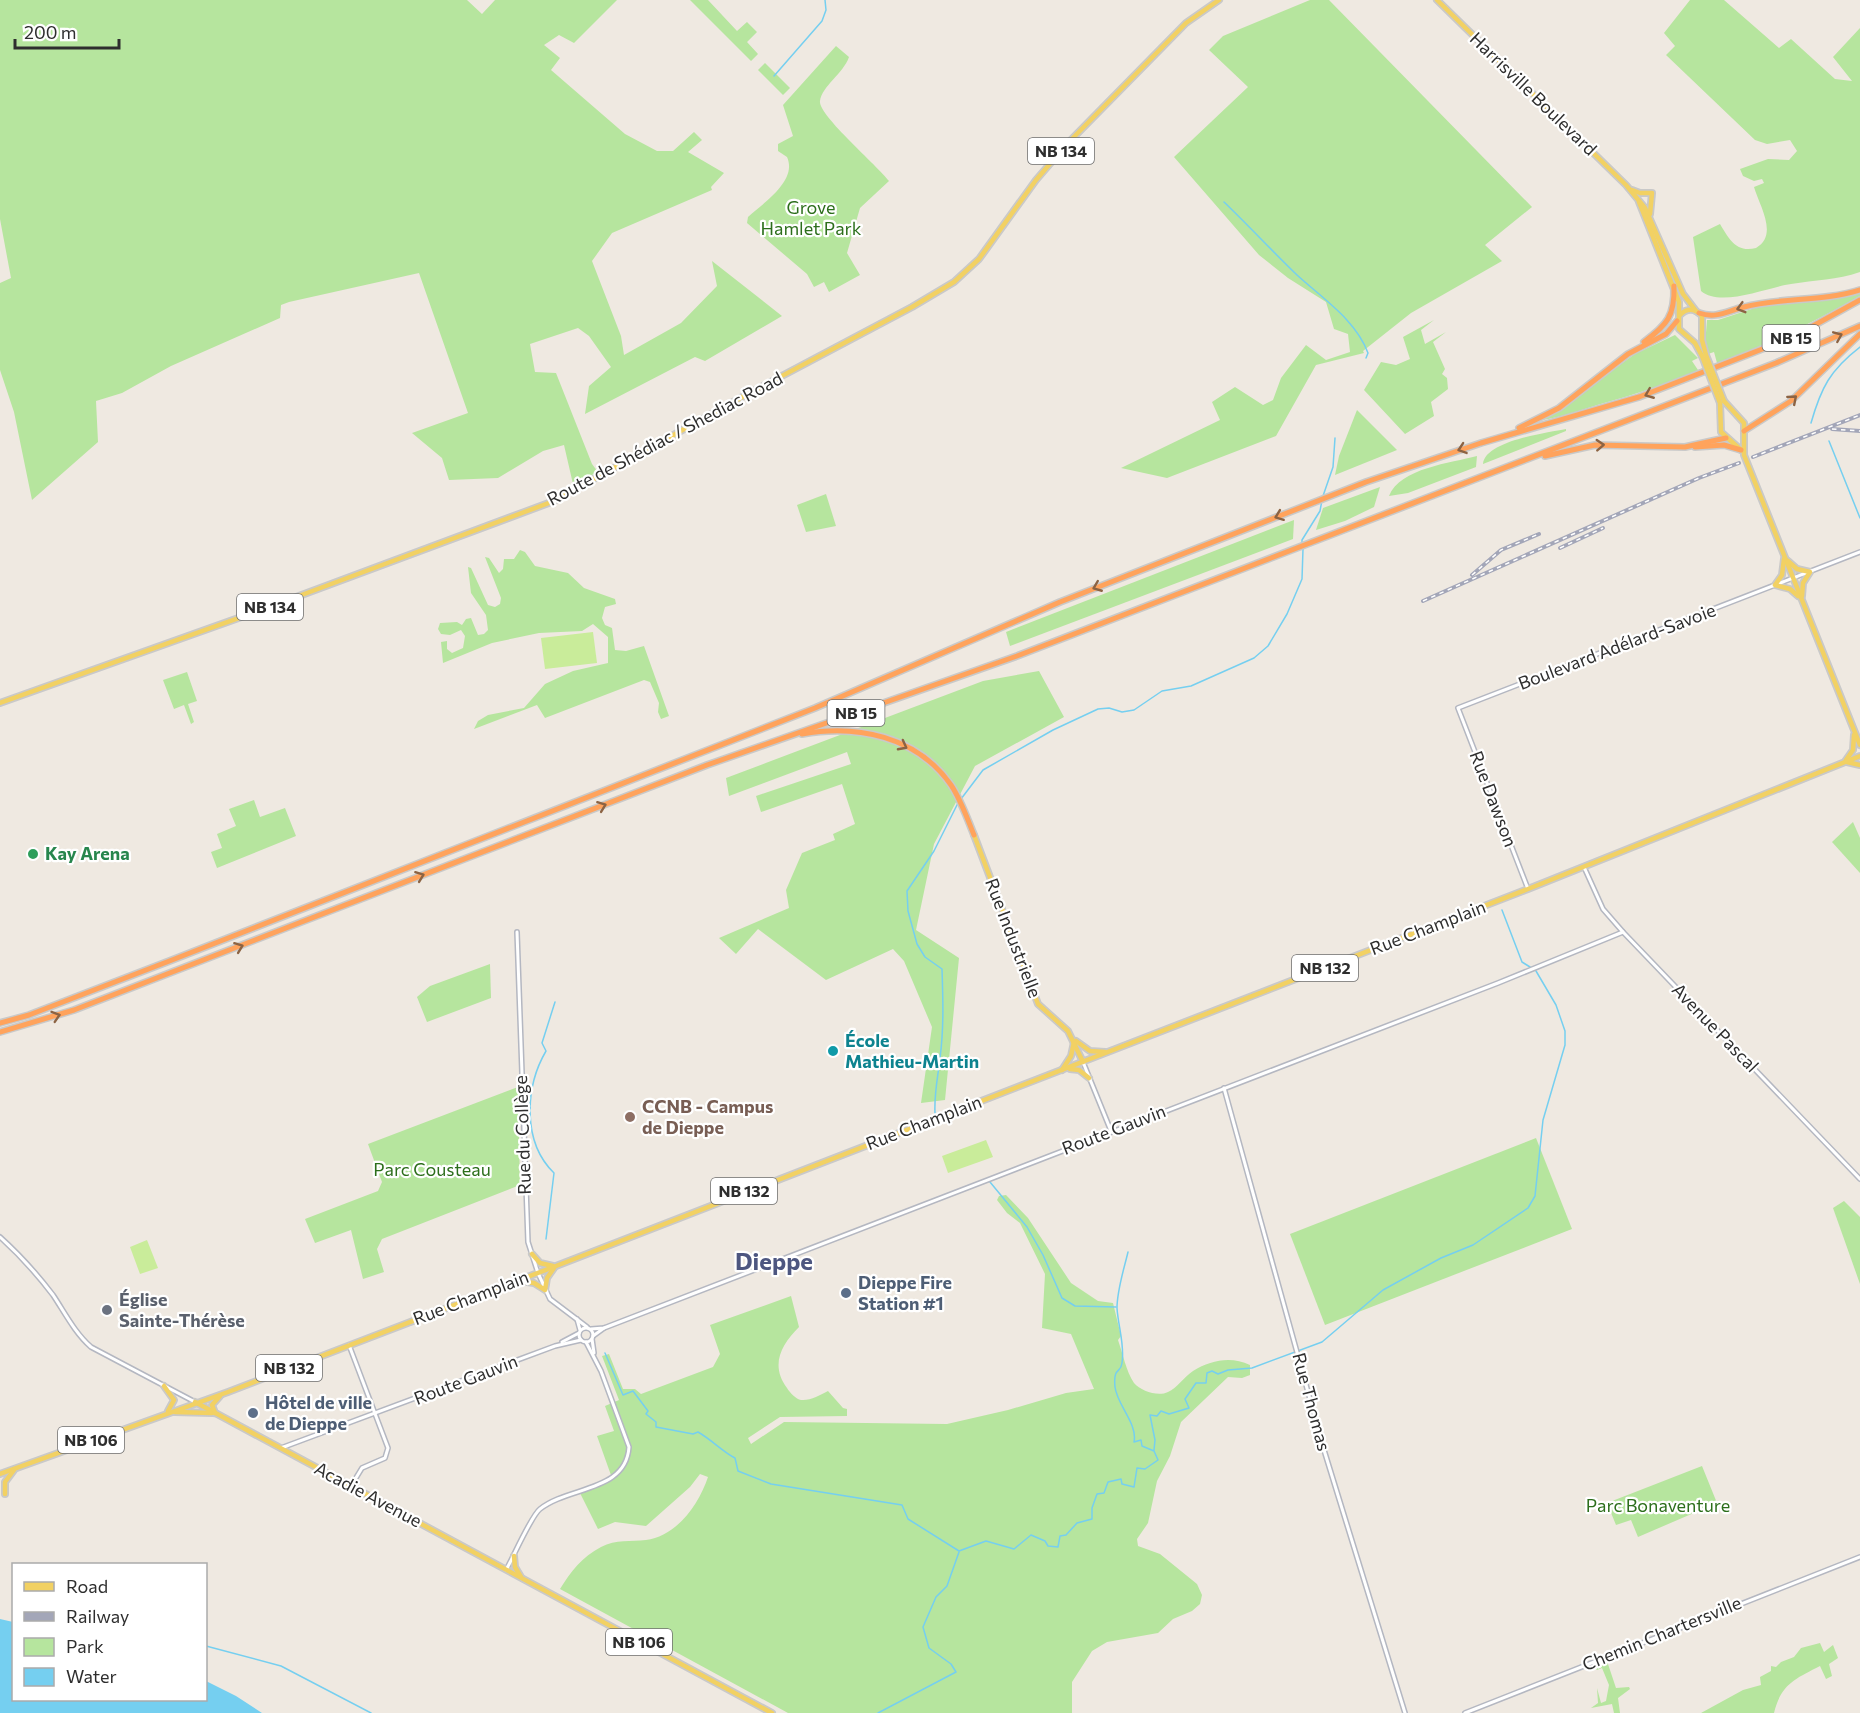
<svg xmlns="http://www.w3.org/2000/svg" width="1860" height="1713" font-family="Commissioner,sans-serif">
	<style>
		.green { fill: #b6e59e }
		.pitch { fill: #c9ec9a }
		.water { fill: #75cff0 }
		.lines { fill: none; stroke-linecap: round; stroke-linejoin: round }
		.stream { stroke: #75cff0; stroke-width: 1.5 }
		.minor-casing { stroke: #b4b7c1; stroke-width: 6 }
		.major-casing { stroke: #c9c9c9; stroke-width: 8 }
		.highway-casing { stroke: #c9c9c9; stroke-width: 8 }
		.minor { stroke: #fff; stroke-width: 3 }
		.major { stroke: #f2d163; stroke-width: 4.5 }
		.highway { stroke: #ffa35c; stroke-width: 5 }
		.rail-casing { stroke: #a3a6b8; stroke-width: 4 }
		.rail { stroke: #fff; stroke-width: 1.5; stroke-dasharray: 4.5; stroke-linecap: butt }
		.major-bridge-casing { stroke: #c9c9c9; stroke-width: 8; stroke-linecap: butt }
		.major-bridge { stroke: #f2d163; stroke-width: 4.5 }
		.oneway { stroke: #8c6343 }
		.leisure-dot { fill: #2e9e5b; stroke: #fff; stroke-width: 2 }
		.culture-dot { fill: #0f9aa8; stroke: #fff; stroke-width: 2 }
		.education-dot { fill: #8d6e63; stroke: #fff; stroke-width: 2 }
		.service-dot { fill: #5c6f8a; stroke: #fff; stroke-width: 2 }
		.worship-dot { fill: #6b7280; stroke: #fff; stroke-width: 2 }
		.labels { text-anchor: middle; stroke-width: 4.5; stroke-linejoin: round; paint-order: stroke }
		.shield { fill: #fff; stroke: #6d6d6d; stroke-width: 1.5 }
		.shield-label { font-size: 16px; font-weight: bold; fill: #2e2e2e }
		.street-label { font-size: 18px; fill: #2e2e2e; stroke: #fff }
		.park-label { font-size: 18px; fill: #2c6e1b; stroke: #fff }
		.leisure-label { font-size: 18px; font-weight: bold; fill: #27864d; stroke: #fff; text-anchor: start }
		.culture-label { font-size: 18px; font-weight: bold; fill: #0d838f; stroke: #fff; text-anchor: start }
		.education-label { font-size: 18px; font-weight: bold; fill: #785e54; stroke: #fff; text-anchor: start }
		.service-label { font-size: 18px; font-weight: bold; fill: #4e5e75; stroke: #fff; text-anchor: start }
		.worship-label { font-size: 18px; font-weight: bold; fill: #5b616d; stroke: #fff; text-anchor: start }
		.district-label { font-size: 24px; font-weight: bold; fill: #4d5680; stroke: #fff }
	</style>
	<rect width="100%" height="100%" fill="#efe9e1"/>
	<g class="green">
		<polygon points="0,0 467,0 482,14 495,0 617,0 574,43 559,35 544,45 560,58 551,70 625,134 657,151 673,151 694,132 702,140 688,152 724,173 711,187 712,190 612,233 592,261 621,336 624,355 681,323 717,286 712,261 782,316 705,361 695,357 585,414 589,386 611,367 589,336 578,328 530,344 535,372 556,373 592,464 598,472 573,484 564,445 543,451 498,478 449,480 442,458 412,433 468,413 419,273 289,302 281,305 280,318 171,366 122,393 96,401 98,442 32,500 14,412 0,370 0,283 11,278 0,219"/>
		<polygon points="690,0 708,0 737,31 747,22 757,32 747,42 758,54 751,61"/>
		<polygon points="1310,0 1329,0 1532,207 1485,245 1502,261 1411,313 1363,351 1364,353 1316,365 1276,436 1167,478 1121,468 1220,420 1212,402 1235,387 1263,405 1273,400 1281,378 1306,345 1326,360 1350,352 1348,334 1334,329 1326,302 1288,278 1259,255 1174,157 1248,87 1209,50 1223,36"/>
		<path d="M1690 0H1724L1779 48 1791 39 1835 79 1852 81 1833 57 1860 28V272C1837 280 1815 280 1791 284 1768 287 1721 308 1701 291L1693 237 1720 224C1729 239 1736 253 1756 248 1779 235 1759 205 1754 187L1764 183 1762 179 1754 181 1743 176 1740 169 1768 159 1789 160 1797 151 1790 140 1767 144 1755 140 1666 55 1675 46 1664 33Z"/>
		<path d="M836 46 849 57C843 74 822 86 820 101 818 115 877 165 889 181L860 208 847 253 860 275 829 292 824 282 814 287 807 274 747 223 748 217C762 204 798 181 787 157L778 151V144L793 136 783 105Z"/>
		<polygon points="765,63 790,88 783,95 758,70"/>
		<path d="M1860 292V296C1779 342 1694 378 1604 403 1584 409 1562 417 1542 420L1635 354 1675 335 1698 358 1692 361 1698 370 1717 363 1714 352 1708 354 1705 345 1707 320H1718L1764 305Z"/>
		<polygon points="1434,320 1421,330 1425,344 1446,332 1433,342 1445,369 1442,374 1447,378 1448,389 1431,402 1434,416 1405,434 1364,390 1381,362 1396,365 1410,359 1403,337"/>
		<polygon points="1357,410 1397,450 1335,475 1339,456"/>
		<path d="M1566 429V431L1483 464C1485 441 1546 433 1566 429Z"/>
		<path d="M1477 456 1476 467 1408 493 1389 496C1400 468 1451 463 1477 456Z"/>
		<polygon points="1380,487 1374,507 1345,521 1316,530 1323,508"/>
		<polygon points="826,494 836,526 806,532 797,505"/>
		<polygon points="1294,520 1293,539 1010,646 1006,632"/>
		<polygon points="520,550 525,552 535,566 568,573 584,588 615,599 616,604 605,607 602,618 605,625 612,628 615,650 626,651 644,646 669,716 661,719 658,712 659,703 650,682 644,680 545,718 537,705 474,729 478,721 488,715 524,708 545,684 573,671 608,663 608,637 593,624 582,631 539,633 492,643 443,663 441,642 447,641 447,649 452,653 463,648 465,636 461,630 450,635 441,634 438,629 440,623 457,622 462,625 466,619 471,618 478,635 484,634 488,630 486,615 471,593 468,567 471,568 488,605 495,607 500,604 501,598 485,557 489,558 499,573 503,569 504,559 514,559"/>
		<polygon points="1039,671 1064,717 975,766 934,844 916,930 959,958 945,1100 921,1103 932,1027 904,961 893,949 826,980 758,929 736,954 719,938 789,908 786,890 802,853 835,840 833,834 855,824 842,784 761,812 756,796 851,764 847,752 729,796 726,778 983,681"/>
		<polygon points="187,672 197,701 188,704 194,722 191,724 184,705 174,709 163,680"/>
		<polygon points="254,800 260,817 285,808 296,836 217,868 211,852 222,848 217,834 236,826 229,809"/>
		<polygon points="1853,822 1860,838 1860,873 1832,842"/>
		<polygon points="490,964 491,998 427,1022 417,997 430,986"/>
		<polygon points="518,1087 520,1185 382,1239 377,1249 384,1272 363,1279 351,1230 315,1243 305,1219 378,1191 382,1182 368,1144"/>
		<polygon points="1536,1138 1572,1229 1325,1325 1290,1234"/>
		<path d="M1006 1195 1028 1218 1071 1283 1098 1301 1113 1303 1121 1336 1118 1340C1123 1354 1126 1371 1134 1383 1141 1391 1158 1397 1168 1392 1177 1388 1184 1377 1193 1371 1211 1360 1231 1356 1250 1365V1375L1242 1378 1228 1377 1181 1422 1170 1456 1157 1481 1148 1523 1137 1539 1138 1546 1160 1554 1197 1584 1202 1595 1200 1604 1192 1611 1173 1619 1158 1633 1107 1642 1092 1651 1072 1682V1713H788L560 1589C571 1571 582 1557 601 1547 616 1539 631 1542 646 1540 677 1536 699 1504 708 1477L700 1474 690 1487 646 1526 615 1522 598 1529 579 1491 612 1478 597 1436 614 1431 605 1406 619 1400 602 1356 609 1354 623 1389H635L641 1394 713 1367 720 1354 710 1325 791 1296 799 1327C781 1345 770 1365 787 1388 790 1393 796 1399 801 1400 810 1401 820 1395 828 1391L843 1408 847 1409V1416L780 1417 748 1438 751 1444 784 1422 947 1424 1008 1410 1066 1393 1094 1389 1071 1334 1042 1328 1045 1274 1020 1223 1007 1213 997 1200 999 1196Z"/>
		<polygon points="1844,1201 1860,1217 1860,1284 1833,1208"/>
		<polygon points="1702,1466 1717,1503 1638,1537 1631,1520 1616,1525 1607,1503"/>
		<path d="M1820 1643 1824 1652 1833 1645 1838 1658 1829 1664 1832 1676 1826 1679 1820 1666C1795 1679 1781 1684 1774 1713H1701L1743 1690 1761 1685 1760 1677 1771 1671V1666L1776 1667 1781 1662 1794 1657 1801 1648Z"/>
		<polygon points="1607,1661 1616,1688 1629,1687 1630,1689 1618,1698 1620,1713 1614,1713 1612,1704 1591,1708 1598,1703 1597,1688 1601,1703 1606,1701 1609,1685 1602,1668 1597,1670 1594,1667"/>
	</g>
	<g class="pitch">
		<polygon points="593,632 597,663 545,669 541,638"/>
		<polygon points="986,1140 993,1157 948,1173 942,1156"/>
		<polygon points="147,1240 158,1268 140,1274 130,1247"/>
	</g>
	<polygon class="water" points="0,1619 13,1622 14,1700 206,1700 206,1681 236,1696 262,1713 0,1713"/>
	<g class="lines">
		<g class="stream">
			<polyline points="774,76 822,21 826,10 825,0"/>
			<path d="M1224 202C1249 226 1272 251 1297 275 1322 298 1356 320 1368 353L1366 358"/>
			<path d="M1811 423C1821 388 1830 370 1860 347"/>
			<polyline points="1829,441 1860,518"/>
			<polyline points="1323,496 1333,467 1335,438"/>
			<polyline points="1302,544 1302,540 1320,511 1322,500"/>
			<polyline points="961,799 983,770 1053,730 1098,709 1109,708 1122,712 1134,710 1162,691 1191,686 1254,658 1268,646 1287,614 1302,579 1303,549"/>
			<polyline points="1502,910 1522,962 1530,967"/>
			<path d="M935 1113C934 1093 938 1077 940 1058 944 1028 943 999 942 969L925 957 917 944 908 911 907 891 934 851 958 803"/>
			<polyline points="990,1182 1027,1227 1043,1255 1062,1298 1075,1306 1116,1307"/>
			<path d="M546 1239 554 1173C522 1142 525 1087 546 1051L542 1043 555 1002"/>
			<path d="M605 1353 623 1395 633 1391 648 1411 646 1414 656 1422V1427L693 1434 698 1432C712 1440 723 1452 735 1458L738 1471 771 1484 902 1505 908 1519 959 1551 986 1541 1014 1549 1031 1535 1045 1541 1048 1546 1058 1547 1060 1536 1066 1535 1077 1523 1092 1519V1508L1097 1494 1104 1493 1108 1482 1121 1479 1122 1484 1134 1487 1137 1468 1145 1469 1158 1460 1154 1451 1142 1446 1141 1440 1134 1442C1138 1424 1117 1405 1115 1387 1113 1366 1121 1374 1122 1363 1125 1345 1118 1326 1117 1308 1117 1290 1124 1269 1128 1252"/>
			<polyline points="1154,1450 1155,1440 1150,1415 1157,1416 1161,1411 1169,1414 1189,1408 1185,1399 1196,1383 1206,1383 1207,1373 1212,1371 1218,1374 1228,1370 1252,1368 1322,1342 1383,1290 1441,1258 1473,1245 1528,1208 1535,1196 1543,1120 1565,1045 1565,1031 1556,1005 1536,971"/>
			<polyline points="206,1646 281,1666 371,1713"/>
			<polyline points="878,1713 956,1672 951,1664 929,1648 923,1627 936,1597 947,1586 959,1552"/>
		</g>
		<defs>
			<g id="minor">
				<polyline points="1584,867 1603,909 1623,932 1860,1179"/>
				<polyline points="1528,889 1458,708 1860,552"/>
				<polyline points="517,932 528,1242 538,1273 550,1299 587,1327"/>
				<polyline points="1083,1062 1111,1131"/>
				<polyline points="1224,1088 1324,1450 1405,1713"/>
				<path d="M0 1237C20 1255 37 1274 53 1295 65 1313 75 1333 91 1347L195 1402"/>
				<polyline points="577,1319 580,1330"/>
				<circle cx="586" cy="1335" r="7"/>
				<polyline points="591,1329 604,1328 1498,983 1623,932"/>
				<polyline points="593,1336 604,1328"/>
				<polyline points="592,1339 594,1353"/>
				<polyline points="562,1342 579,1333"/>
				<polyline points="349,1345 388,1448 385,1458 362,1468 351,1486"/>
				<polyline points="281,1448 555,1346 581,1340"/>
				<path d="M506 1570C513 1558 531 1516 540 1509 569 1486 626 1492 629 1447L601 1371 586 1342"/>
				<polyline points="1465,1713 1860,1557"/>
			</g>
			<g id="major">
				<polyline points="1437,0 1626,185 1645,208 1683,294 1696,311"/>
				<polyline points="1632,190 1640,193 1652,193 1650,214"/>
				<polyline points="1639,202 1679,302 1679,329 1695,343 1702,356"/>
				<path d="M1680 315C1687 308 1695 308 1702 316V340L1706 355"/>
				<polyline points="1724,401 1744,423 1744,455 1860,745"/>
				<polyline points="1720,403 1721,432 1741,450"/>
				<polyline points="1784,559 1782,575 1775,585 1790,589 1798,596"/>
				<polyline points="1788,561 1797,569 1810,572 1803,583 1802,596"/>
				<polyline points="0,703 264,609 554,501 744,396 912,307 954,282 979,259 1036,180 1067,144 1186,23 1219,0"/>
				<polyline points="1846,760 1853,750 1854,735"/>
				<polyline points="1847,762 1860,765"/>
				<polyline points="974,835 1038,1004 1068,1031 1083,1062"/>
				<polyline points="1076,1041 1090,1051 1105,1052"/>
				<polyline points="1070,1069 1079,1070 1089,1078"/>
				<polyline points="1062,1070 1071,1056 1074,1042"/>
				<polyline points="532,1254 540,1263 553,1266"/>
				<polyline points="520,1281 534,1283 545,1290 547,1278 554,1268"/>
				<polyline points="164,1386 174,1400 168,1411"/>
				<polyline points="195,1402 772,1713"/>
				<polyline points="175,1412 212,1413"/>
				<polyline points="215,1413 212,1405 220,1396"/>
				<polyline points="0,1474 228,1392 556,1266 1528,889 1860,756"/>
				<polyline points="5,1494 5,1482 14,1470"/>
				<polyline points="514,1556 515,1567 521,1577"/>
			</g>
			<g id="highway">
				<path d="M1699 313C1717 319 1727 311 1744 307 1782 297 1822 302 1860 290"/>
				<path d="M1644 342C1667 325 1675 316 1674 286"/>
				<polyline points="1519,428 1559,408 1628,354 1666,334 1677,321"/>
				<polyline points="1744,431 1791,401 1860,334"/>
				<polyline points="1695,447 1724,445 1741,450"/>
				<polyline points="1545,456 1595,445 1685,447 1726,438"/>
				<path d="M802 734C856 724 917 736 951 785 961 800 967 818 974 835"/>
				<polyline points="0,1023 29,1015 172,960 815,708 1060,602 1366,482 1481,443 1639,397 1793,337 1860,300"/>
				<polyline points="0,1032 74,1010 707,765 1017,656 1776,363 1860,326"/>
			</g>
		</defs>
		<use href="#minor" class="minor-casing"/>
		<use href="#major" class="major-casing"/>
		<use href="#highway" class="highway-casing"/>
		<use href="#minor" class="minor"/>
		<use href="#major" class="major"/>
		<use href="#highway" class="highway"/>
		<defs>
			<g id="rail">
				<polyline points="1832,429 1860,431"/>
				<polyline points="1753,457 1860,415"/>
				<polyline points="1560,548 1603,528"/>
				<polyline points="1472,575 1501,550 1539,534"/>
				<polyline points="1423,601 1699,478 1739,463"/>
			</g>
		</defs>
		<use href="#rail" class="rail-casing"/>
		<use href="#rail" class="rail"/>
		<defs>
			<g id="major-bridge">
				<polyline points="1706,355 1724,401"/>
				<polyline points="1702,356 1720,403"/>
			</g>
		</defs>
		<use href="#major-bridge" class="major-bridge-casing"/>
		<use href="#major-bridge" class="major-bridge"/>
	</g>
	<defs><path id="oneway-chevron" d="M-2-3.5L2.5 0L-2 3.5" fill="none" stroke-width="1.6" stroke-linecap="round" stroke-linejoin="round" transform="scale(1.5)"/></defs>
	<g class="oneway">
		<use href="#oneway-chevron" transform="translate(1741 308) rotate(164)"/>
		<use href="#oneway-chevron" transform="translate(1838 336) rotate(-23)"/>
		<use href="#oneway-chevron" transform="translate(1649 394) rotate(158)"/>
		<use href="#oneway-chevron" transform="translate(1793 399) rotate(-41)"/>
		<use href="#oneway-chevron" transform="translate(1600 445) rotate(-3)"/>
		<use href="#oneway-chevron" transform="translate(1462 449) rotate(161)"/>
		<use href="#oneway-chevron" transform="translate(1279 516) rotate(159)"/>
		<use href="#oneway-chevron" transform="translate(1097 587) rotate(158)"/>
		<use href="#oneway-chevron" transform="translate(903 746) rotate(28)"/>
		<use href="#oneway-chevron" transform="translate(602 806) rotate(-21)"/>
		<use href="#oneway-chevron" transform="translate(420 876) rotate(-21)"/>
		<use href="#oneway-chevron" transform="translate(239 947) rotate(-21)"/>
		<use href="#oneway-chevron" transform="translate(56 1016) rotate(-18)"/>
	</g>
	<circle class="leisure-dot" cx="33" cy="854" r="6"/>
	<circle class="culture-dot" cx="833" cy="1051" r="6"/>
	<circle class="education-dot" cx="630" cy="1117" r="6"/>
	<g class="service-dot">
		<circle cx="846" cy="1293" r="6"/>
		<circle cx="253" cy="1413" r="6"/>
	</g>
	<circle class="worship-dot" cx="107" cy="1310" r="6"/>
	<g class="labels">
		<g class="shield">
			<rect x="1028" y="138" width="66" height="26" rx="4.5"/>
			<rect x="1762.5" y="325" width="57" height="26" rx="4.5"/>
			<rect x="237" y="594" width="66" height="26" rx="4.5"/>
			<rect x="827.5" y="700" width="57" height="26" rx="4.5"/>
			<rect x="1292" y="955" width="66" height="26" rx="4.5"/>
			<rect x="711" y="1178" width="66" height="26" rx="4.5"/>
			<rect x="256" y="1355" width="66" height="26" rx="4.5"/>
			<rect x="58" y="1427" width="66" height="26" rx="4.5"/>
			<rect x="606" y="1629" width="66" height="26" rx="4.5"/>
		</g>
		<g class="shield-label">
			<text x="1061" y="157">NB 134</text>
			<text x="1791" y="344">NB 15</text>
			<text x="270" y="613">NB 134</text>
			<text x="856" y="719">NB 15</text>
			<text x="1325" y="974">NB 132</text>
			<text x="744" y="1197">NB 132</text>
			<text x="289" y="1374">NB 132</text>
			<text x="91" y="1446">NB 106</text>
			<text x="639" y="1648">NB 106</text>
		</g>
		<g class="street-label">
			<text transform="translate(1533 94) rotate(44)" y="6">Harrisville Boulevard</text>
			<text transform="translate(665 439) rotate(-28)" y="6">Route de Shédiac / Shediac Road</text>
			<text transform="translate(1617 647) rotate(-21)" y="6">Boulevard Adélard-Savoie</text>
			<text transform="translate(1493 799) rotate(69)" y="6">Rue Dawson</text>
			<text transform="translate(1428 928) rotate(-21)" y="6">Rue Champlain</text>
			<text transform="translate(1013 938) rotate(69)" y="6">Rue Industrielle</text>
			<text transform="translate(1715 1028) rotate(46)" y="6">Avenue Pascal</text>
			<text transform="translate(924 1123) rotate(-21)" y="6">Rue Champlain</text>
			<text transform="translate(1114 1130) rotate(-21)" y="6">Route Gauvin</text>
			<text transform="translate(523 1135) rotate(-92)" y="6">Rue du Collège</text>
			<text transform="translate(471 1298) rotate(-21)" y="6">Rue Champlain</text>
			<text transform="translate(466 1380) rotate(-21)" y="6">Route Gauvin</text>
			<text transform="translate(1311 1402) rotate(75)" y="6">Rue Thomas</text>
			<text transform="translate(368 1495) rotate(28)" y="6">Acadie Avenue</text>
			<text transform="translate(1662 1634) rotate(-22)" y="6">Chemin Chartersville</text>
		</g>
		<g class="park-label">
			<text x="811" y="214">Grove<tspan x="811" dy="21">Hamlet Park</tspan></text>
			<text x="432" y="1176">Parc Cousteau</text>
			<text x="1658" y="1512">Parc Bonaventure</text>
		</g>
		<g class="leisure-label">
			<text x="45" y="860">Kay Arena</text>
		</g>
		<g class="culture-label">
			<text x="845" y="1047">École<tspan x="845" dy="21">Mathieu-Martin</tspan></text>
		</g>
		<g class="education-label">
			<text x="642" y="1113">CCNB - Campus<tspan x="642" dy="21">de Dieppe</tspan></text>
		</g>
		<g class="service-label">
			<text x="858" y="1289">Dieppe Fire<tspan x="858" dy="21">Station #1</tspan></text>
			<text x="265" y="1409">Hôtel de ville<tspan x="265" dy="21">de Dieppe</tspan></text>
		</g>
		<g class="worship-label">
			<text x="119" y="1306">Église<tspan x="119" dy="21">Sainte-Thérèse</tspan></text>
		</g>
		<g class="district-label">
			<text x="774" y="1270">Dieppe</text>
		</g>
	</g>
	<rect x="12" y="1563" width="195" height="138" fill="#ffffff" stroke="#ababab" stroke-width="1.5"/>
	<rect x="24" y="1582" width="30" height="9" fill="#f2d163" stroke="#ababab" stroke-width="1.5"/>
	<text x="66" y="1593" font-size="18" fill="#2e2e2e">Road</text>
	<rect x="24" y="1612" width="30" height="9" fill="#a3a6b8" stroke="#ababab" stroke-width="1.5"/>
	<text x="66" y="1623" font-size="18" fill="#2e2e2e">Railway</text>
	<rect x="24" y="1638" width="30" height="18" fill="#b6e59e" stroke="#ababab" stroke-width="1.5"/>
	<text x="66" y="1653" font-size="18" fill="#2e2e2e">Park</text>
	<rect x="24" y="1668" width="30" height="18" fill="#75cff0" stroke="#ababab" stroke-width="1.5"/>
	<text x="66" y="1683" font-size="18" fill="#2e2e2e">Water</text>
	<path d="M15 39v9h104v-9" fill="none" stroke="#2e2e2e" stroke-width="3"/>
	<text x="24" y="39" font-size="18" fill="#2e2e2e" stroke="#ffffff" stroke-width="4.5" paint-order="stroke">200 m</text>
</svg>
